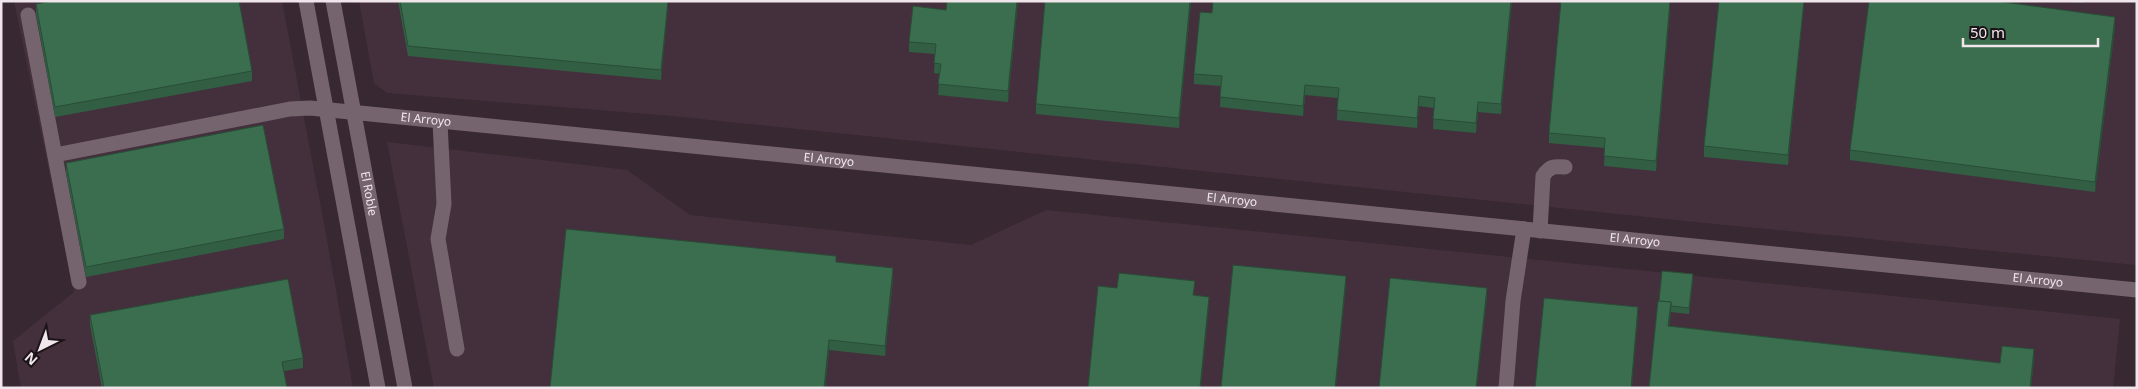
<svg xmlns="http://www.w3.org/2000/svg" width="2138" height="389" font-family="'Noto Sans',sans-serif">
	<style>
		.built { fill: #44303d }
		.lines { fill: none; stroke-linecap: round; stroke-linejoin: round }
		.minor { stroke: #75646e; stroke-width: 15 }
		.wall { fill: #325f44 }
		.shaded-wall { fill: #294d37 }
		.building { fill: #3a6e4f; stroke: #294d37 }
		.labels { text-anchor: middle; stroke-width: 5; stroke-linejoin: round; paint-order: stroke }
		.street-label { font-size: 12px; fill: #efe5ea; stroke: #1a1317 }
	</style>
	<rect width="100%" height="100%" fill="#372831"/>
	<g class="built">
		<polygon points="14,1 282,1 328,245 353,388 21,388 13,341 74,292"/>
		<polygon points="359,1 2137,1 2137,265 1705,223 672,116 387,93 374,83"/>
		<polygon points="387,142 627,170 690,215 971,245 1046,210 2120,319 2113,388 434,388"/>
	</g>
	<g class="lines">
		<g class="minor">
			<polyline points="306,1 378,388"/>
			<path id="s1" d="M333 1 405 388"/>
			<polyline points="28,15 79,282"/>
			<polyline points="440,122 444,204 438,239 457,349"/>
			<path id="s2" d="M55 155 290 109 310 108 2137 290"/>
			<path d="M1540 231 1543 176C1550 166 1554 166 1565 167"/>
			<polyline points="1506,388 1513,301 1524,229"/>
		</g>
	</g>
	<g class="wall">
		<polygon points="398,1 668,1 661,80 408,56"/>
		<polygon points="1018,1 1008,102 938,95 940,74 934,73 935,54 909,52 909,42"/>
		<polygon points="1045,1 1191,1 1179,128 1036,114 1036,104"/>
		<polygon points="1213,1 1512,1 1501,114 1478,112 1476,133 1433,129 1434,108 1419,106 1417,128 1337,120 1338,98 1305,95 1303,116 1220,107 1221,86 1194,84 1194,74 1212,13"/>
		<polygon points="1804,1 1788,165 1704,157 1704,146"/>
		<polygon points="2049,1 2084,1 2084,3"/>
		<polygon points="36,4 252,71 252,81 55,117 36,14"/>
		<polygon points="1670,9 1656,171 1604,166 1605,148 1549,143 1549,133"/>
		<polygon points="2115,27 2095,192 1850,160 1850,150"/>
		<polygon points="66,163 284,229 284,239 86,277 66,173"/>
		<polygon points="836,262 893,279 885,356 829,350 825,388 550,388"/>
		<polygon points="1693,280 1689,314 1671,312 1669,326 2000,363 2034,360 2031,388 1649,388 1658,301"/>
		<polygon points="90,315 303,358 303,368 284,371 287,388 102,388 90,325"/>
	</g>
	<g class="shaded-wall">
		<polygon points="668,1 668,7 661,80 661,70"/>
		<polygon points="1017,1 1018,1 1008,102 1008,91"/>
		<polygon points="1190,1 1191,1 1179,128 1179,118"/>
		<polygon points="1511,1 1512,1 1501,114 1501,104"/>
		<polygon points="1670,1 1670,9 1656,171 1656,161"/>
		<polygon points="1804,1 1804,3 1788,165 1788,155"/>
		<polygon points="2115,17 2115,27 2095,192 2095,182"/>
		<polygon points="1305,85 1305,95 1303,116 1303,106"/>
		<polygon points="1419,96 1419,106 1417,128 1417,118"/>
		<polygon points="1478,102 1478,112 1476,133 1476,123"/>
		<polygon points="893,268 893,279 885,356 885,346"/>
		<polygon points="1693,274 1693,280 1689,314 1689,308"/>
		<polygon points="1346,276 1346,286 1336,388 1335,388"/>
		<polygon points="1487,288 1487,298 1477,388 1476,388"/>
		<polygon points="1209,297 1209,307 1201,388 1200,388"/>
		<polygon points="1671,302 1671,312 1668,336 1668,326"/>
		<polygon points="1638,307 1638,317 1632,388 1631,388"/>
		<polygon points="829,340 829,350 825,388 824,388"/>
		<polygon points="2034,349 2034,360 2031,388 2030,388"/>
	</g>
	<g class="building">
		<polygon points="53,1 239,1 252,71 55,107 36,4"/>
		<polygon points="400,1 668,1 661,70 408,46"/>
		<polygon points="947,1 1017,1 1008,91 938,84 941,64 934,63 936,44 909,42 913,6 946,10"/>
		<polygon points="1045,1 1190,1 1179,118 1036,104"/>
		<polygon points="1213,1 1511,1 1501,104 1478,102 1476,123 1433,119 1435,98 1419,96 1417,118 1337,110 1339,88 1305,85 1303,106 1220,97 1222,76 1194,74 1200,12 1212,13"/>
		<polygon points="1561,1 1670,1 1656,161 1604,156 1605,138 1549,133"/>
		<polygon points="1719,1 1804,1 1788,155 1704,146"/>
		<polygon points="1869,1 1996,1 2115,17 2095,182 1850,150"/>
		<polygon points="263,125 284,229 86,267 66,163"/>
		<polygon points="566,229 836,256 836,262 893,268 885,346 829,340 824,388 550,388"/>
		<polygon points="1233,265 1346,276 1335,388 1221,388"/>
		<polygon points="1662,271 1693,274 1689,308 1671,306 1671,302 1659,301"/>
		<polygon points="1119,273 1195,281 1193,295 1209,297 1200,388 1088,388 1098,286 1117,288"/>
		<polygon points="1390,278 1487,288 1476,388 1379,388"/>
		<polygon points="288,279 303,358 282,362 287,388 104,388 90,315"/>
		<polygon points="1544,298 1638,307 1631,388 1535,388"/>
		<polygon points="1658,301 1671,302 1668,326 2000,363 2002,346 2034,349 2030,388 1649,388"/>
	</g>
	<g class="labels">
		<g class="street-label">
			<text dy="4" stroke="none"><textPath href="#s2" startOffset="376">El Arroyo</textPath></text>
			<text dy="4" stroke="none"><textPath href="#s2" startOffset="781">El Arroyo</textPath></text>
			<text dy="4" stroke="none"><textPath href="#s1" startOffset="196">El Roble</textPath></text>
			<text dy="4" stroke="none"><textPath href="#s2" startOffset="1186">El Arroyo</textPath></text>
			<text dy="4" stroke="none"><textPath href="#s2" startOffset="1591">El Arroyo</textPath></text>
			<text dy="4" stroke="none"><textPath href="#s2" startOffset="1996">El Arroyo</textPath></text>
		</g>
	</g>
	<rect width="2138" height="389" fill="none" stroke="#efe5ea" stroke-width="5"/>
	<g transform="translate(40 349) rotate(222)" stroke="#1a1317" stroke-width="4" paint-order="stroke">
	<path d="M0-4L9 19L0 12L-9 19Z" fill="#efe5ea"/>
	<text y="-8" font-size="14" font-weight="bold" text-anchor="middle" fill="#efe5ea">N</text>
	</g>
	<path d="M1963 38v8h135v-8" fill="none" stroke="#efe5ea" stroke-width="2.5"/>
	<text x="1970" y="38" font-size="15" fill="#efe5ea" stroke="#1a1317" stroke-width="4" paint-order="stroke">50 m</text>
</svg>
